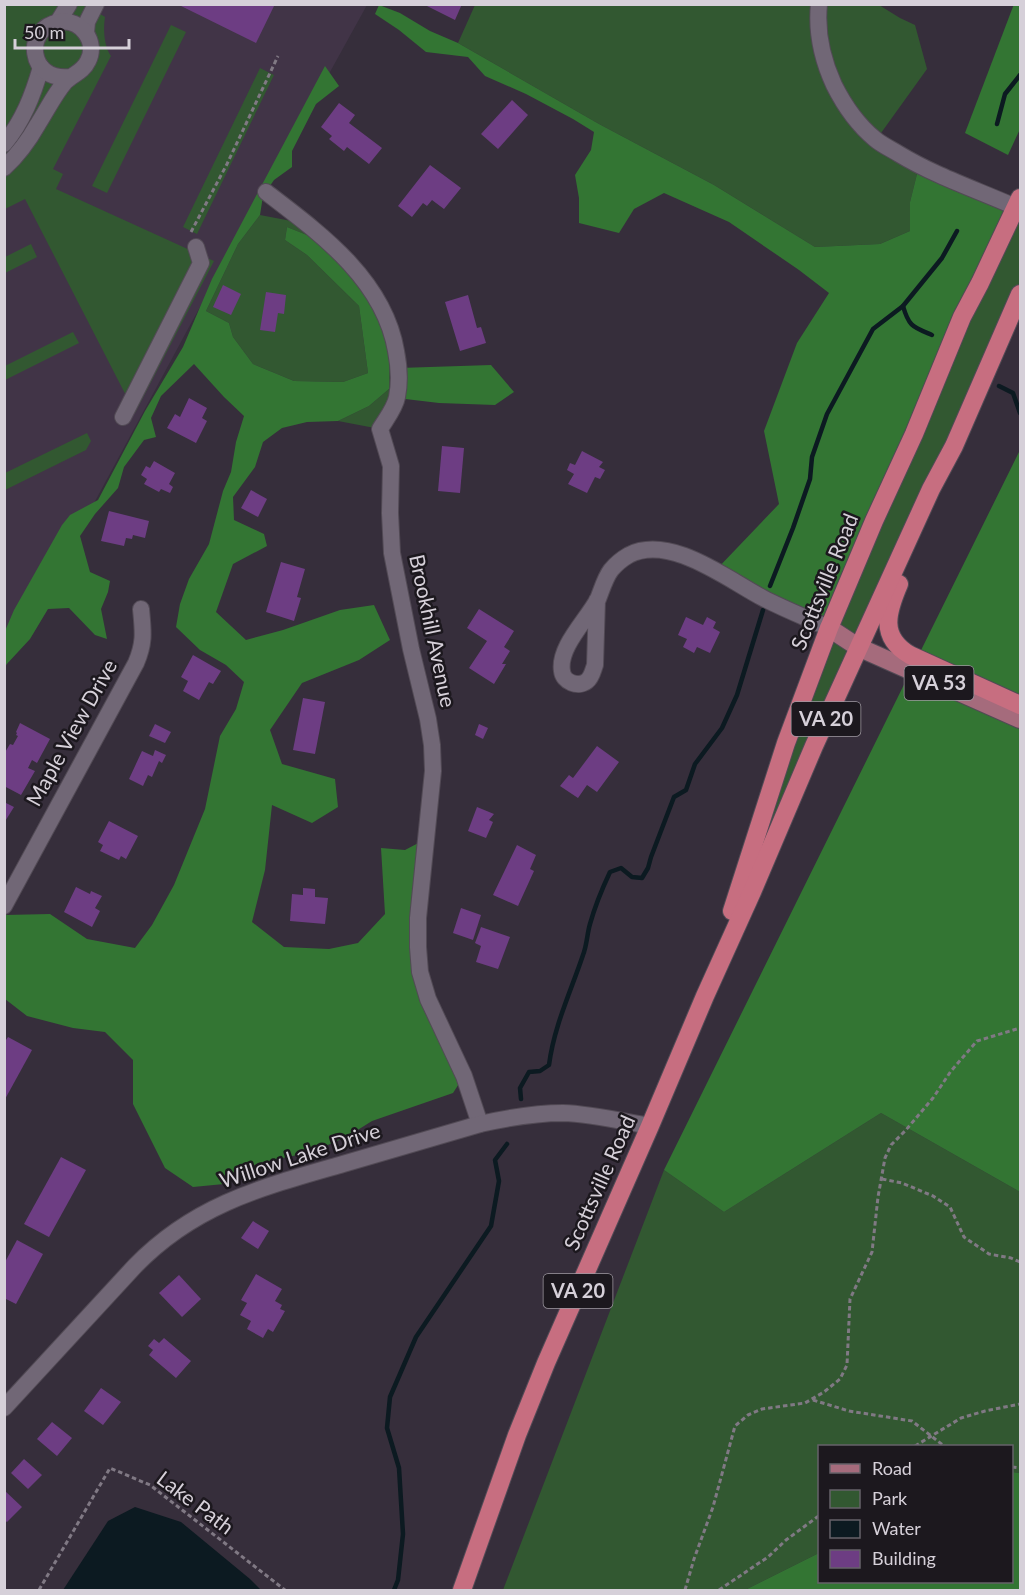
<svg xmlns="http://www.w3.org/2000/svg" width="1025" height="1595" font-family="Lato,sans-serif">
	<style>
		.built { fill: #413447 }
		.green { fill: #325831 }
		.forest { fill: #337533 }
		.water { fill: #0c1a21 }
		.lines { fill: none; stroke-linecap: round; stroke-linejoin: round }
		.stream { stroke: #0c1a21; stroke-width: 4.5 }
		.building { fill: #6d3d83 }
		.minor-casing { stroke: #524a55; stroke-width: 18 }
		.major-casing { stroke: #524a55; stroke-width: 20 }
		.highway-casing { stroke: #524a55; stroke-width: 20 }
		.path { stroke: #807984; stroke-width: 3; stroke-dasharray: 4.5 3; stroke-linecap: butt }
		.minor { stroke: #716776; stroke-width: 16 }
		.major { stroke: #a56b7c; stroke-width: 18 }
		.highway { stroke: #c76e80; stroke-width: 18 }
		.labels { text-anchor: middle; stroke-width: 5; stroke-linejoin: round; paint-order: stroke }
		.shield { fill: #1c181e; stroke: #9e99a1; stroke-width: 1.5 }
		.shield-label { font-size: 20px; font-weight: bold; fill: #d6d0d9 }
		.street-label { font-size: 21px; fill: #d6d0d9; stroke: #1c181e }
	</style>
	<rect width="100%" height="100%" fill="#362e3b"/>
	<polygon class="built" points="5,5 367,5 189,327 5,668"/>
	<g class="green">
		<path d="M5 5H96L94 10 105 17C103 29 104 46 111 56L53 169 63 174 56 189 214 261 135 413 25 199 5 209Z"/>
		<polygon points="475,5 879,5 900,18 915,25 927,69 876,140 919,166 910,202 910,231 880,244 815,247 714,185 599,124 458,43"/>
		<polygon points="171,25 186,32 107,193 92,186"/>
		<polygon points="260,68 274,75 197,234 183,227"/>
		<polygon points="1020,198 1020,294 705,996 786,743"/>
		<polygon points="260,215 307,224 339,253 366,282 381,304 387,319 395,342 399,368 397,398 380,429 338,421 369,406 389,389 390,342 374,306 346,268 312,237 287,227 285,240 307,255 359,306 368,373 343,382 294,381 253,364 233,337 229,323 206,311 238,244"/>
		<polygon points="31,244 37,257 5,273 5,257"/>
		<polygon points="73,332 79,343 5,380 5,366"/>
		<polygon points="87,433 91,441 86,450 5,490 5,473"/>
		<polygon points="881,1113 1020,1192 1020,1473 1012,1472 1012,1446 820,1446 819,1553 745,1590 503,1590 664,1170 724,1212"/>
	</g>
	<g class="forest">
		<polygon points="1014,4 1020,5 1020,129 1008,155 965,133"/>
		<polygon points="379,5 400,13 430,31 458,43 599,124 714,185 815,247 880,244 910,231 910,202 919,166 1016,207 829,628 715,571 779,504 764,431 797,343 829,293 799,270 729,222 664,193 634,209 619,233 579,223 579,198 575,175 591,150 594,132 573,119 526,94 485,76 468,57 426,52 399,30 375,14"/>
		<polygon points="325,66 339,86 316,104 292,151 292,167 274,180 263,196 260,215 238,244 206,311 229,323 233,337 253,364 294,381 343,382 368,373 359,306 307,255 285,240 287,227 312,237 346,268 374,306 390,342 389,389 369,406 338,421 307,422 282,428 263,442 255,467 233,497 234,520 264,534 267,546 233,564 216,612 246,640 283,630 340,610 374,605 390,640 359,660 302,683 270,730 282,764 335,779 338,807 312,823 272,805 265,870 252,922 284,947 329,949 358,943 385,914 381,848 405,850 426,839 418,947 464,1076 453,1093 372,1121 348,1136 312,1152 258,1163 224,1184 193,1187 165,1168 133,1104 133,1060 105,1032 73,1028 27,1016 5,999 5,915 50,914 87,939 135,948 152,925 174,885 205,809 220,736 236,709 244,682 226,665 200,650 176,627 180,604 189,579 209,544 223,491 231,472 236,442 244,416 224,397 194,364 161,396 151,418 156,437 144,440 124,467 118,488 95,514 80,536 90,572 110,581 108,592 101,609 107,639 95,635 69,608 48,609 30,639 5,666 5,631 14,610 62,525 70,515 98,500 145,411 183,347 212,279"/>
		<polygon points="491,365 514,392 495,405 439,403 397,398 399,368"/>
		<polygon points="1020,450 1020,1192 881,1113 724,1212 664,1170"/>
		<polygon points="1012,1472 1020,1473 1020,1590 745,1590 819,1553 820,1582 1012,1582"/>
	</g>
	<polygon class="water" points="135,1507 181,1522 250,1579 261,1590 63,1590 108,1521"/>
	<g class="lines">
		<g class="stream">
			<polyline points="997,124 1005,94 1020,75"/>
			<path d="M903 306C909 327 913 327 932 335"/>
			<polyline points="999,386 1013,393 1020,413"/>
			<polyline points="770,586 793,528 810,479 812,457 827,414 873,329 903,306 942,258 957,231"/>
			<path d="M521 1099 520 1088 529 1072 540 1071 549 1065C554 1026 571 991 583 955 587 945 587 934 590 924 595 906 602 889 610 872L621 868 632 877 642 878 648 868 651 857 674 797 686 790 695 764 722 728 737 695 763 610"/>
			<polyline points="394,1590 398,1580 403,1534 399,1468 387,1428 390,1397 416,1337 491,1226 499,1181 495,1160 507,1144"/>
		</g>
	</g>
	<g class="building">
		<polygon points="177,4 275,4 256,43"/>
		<polygon points="423,4 462,4 455,20"/>
		<polygon points="512,100 528,115 498,149 481,134"/>
		<polygon points="339,103 355,115 349,123 382,148 369,164 347,147 344,151 329,139 332,136 321,127"/>
		<polygon points="430,165 461,188 444,209 432,200 427,206 423,203 412,217 398,206"/>
		<polygon points="223,285 241,294 231,315 213,307"/>
		<polygon points="266,292 286,295 284,314 278,313 275,332 260,330"/>
		<polygon points="468,295 477,328 481,327 486,343 460,351 445,302"/>
		<polygon points="189,398 207,408 202,418 207,421 196,443 167,428 175,414 180,417"/>
		<polygon points="442,446 464,448 460,493 438,491"/>
		<polygon points="582,451 603,462 599,467 605,470 600,479 595,477 587,493 568,484 574,474 567,470 570,463 575,465"/>
		<polygon points="154,461 175,473 169,484 173,487 170,493 161,489 159,492 144,484 147,479 141,475 146,466 150,468"/>
		<polygon points="251,490 267,499 258,517 241,508"/>
		<polygon points="109,511 149,521 145,538 133,535 132,539 126,538 124,546 101,541"/>
		<polygon points="281,562 305,569 297,597 301,598 294,621 266,612"/>
		<polygon points="479,609 514,631 504,647 510,651 502,664 506,664 494,684 469,668 487,641 467,628"/>
		<polygon points="686,617 703,625 707,617 716,622 713,628 720,632 710,653 697,647 694,653 683,647 687,639 678,635"/>
		<polygon points="193,655 221,671 213,684 209,682 199,700 183,691 188,681 181,677"/>
		<polygon points="303,698 325,702 315,754 293,750"/>
		<polygon points="20,723 50,739 37,763 32,760 28,768 35,771 21,795 4,786 4,762 6,758 4,757 4,754 10,744 13,745 18,736 16,735 17,733 16,732"/>
		<polygon points="155,724 171,732 165,743 149,736"/>
		<polygon points="479,724 488,728 483,739 475,735"/>
		<polygon points="597,746 619,762 597,792 587,785 578,798 560,786 569,775 573,778"/>
		<polygon points="155,750 166,755 162,763 159,761 152,777 148,775 143,786 129,779 142,751 153,756"/>
		<polygon points="4,802 14,807 4,823"/>
		<polygon points="477,807 494,814 489,820 493,822 486,838 468,831"/>
		<polygon points="109,821 138,836 126,859 121,856 119,860 100,851 103,845 98,842"/>
		<polygon points="517,845 536,855 530,869 534,871 518,906 493,895"/>
		<polygon points="76,887 90,894 91,891 102,896 95,908 100,911 92,927 64,912"/>
		<polygon points="303,888 315,889 315,897 328,898 325,924 290,921 292,894 303,895"/>
		<polygon points="461,908 481,915 473,940 453,933"/>
		<polygon points="481,927 510,937 498,969 476,962 481,946 475,943"/>
		<polygon points="8,1037 32,1050 4,1101 4,1043"/>
		<polygon points="61,1157 86,1170 49,1237 24,1224"/>
		<polygon points="253,1221 269,1231 258,1249 241,1238"/>
		<polygon points="17,1240 43,1254 16,1304 4,1298 4,1264"/>
		<polygon points="256,1274 282,1289 275,1301 282,1305 280,1309 285,1311 273,1332 268,1329 263,1338 247,1329 251,1321 240,1315 247,1303 241,1300"/>
		<polygon points="179,1275 201,1299 182,1317 159,1293"/>
		<polygon points="164,1338 191,1361 176,1378 149,1355 153,1350 148,1346 154,1339 159,1343"/>
		<polygon points="101,1388 121,1402 103,1425 84,1411"/>
		<polygon points="52,1422 72,1438 57,1456 37,1439"/>
		<polygon points="24,1459 42,1475 28,1489 11,1473"/>
		<polygon points="4,1490 22,1507 7,1522 4,1520"/>
	</g>
	<g class="lines">
		<defs>
			<g id="minor">
				<path d="M819 4C816 33 822 59 834 85 844 105 858 125 875 139 882 145 891 149 899 154 937 177 980 191 1020 209"/>
				<polyline points="58,22 69,4"/>
				<polyline points="86,33 87,22 96,4"/>
				<path d="M4 144C23 121 33 95 41 67"/>
				<path d="M4 168C18 155 29 140 38 124 47 110 54 95 65 82 73 74 83 72 88 61 98 42 81 18 59 22 23 28 28 82 70 77"/>
				<path d="M266 192C321 234 384 280 396 351 399 366 400 382 397 397 395 408 386 419 380 429L391 466 390 513 392 553 411 649 428 719 432 745 433 771 418 918V947L420 972 428 999 464 1076 480 1124"/>
				<polyline points="123,417 201,263 196,247"/>
				<path d="M597 600 595 665C593 670 592 677 587 681 578 688 563 682 562 671 558 647 587 620 598 599 602 589 605 578 611 570 616 564 622 559 629 555 670 534 727 579 763 598 784 609 807 618 829 628"/>
				<path d="M4 906 136 663C145 642 143 631 141 609"/>
				<path d="M4 1408 135 1266C195 1204 263 1187 343 1164 389 1151 434 1137 480 1124 507 1118 534 1113 563 1113 592 1114 621 1121 650 1126"/>
			</g>
			<polyline id="major" points="829,628 858,647 1020,719"/>
			<g id="highway">
				<path d="M899 584C887 612 879 637 910 655L1020 705"/>
				<polyline points="732,911 786,743 829,628 874,521 914,434 962,317 980,283 1020,198"/>
				<polyline points="462,1590 517,1435 546,1363 650,1126 705,996 752,892 814,746 931,489 954,446 1020,294"/>
			</g>
		</defs>
		<use href="#minor" class="minor-casing"/>
		<use href="#major" class="major-casing"/>
		<use href="#highway" class="highway-casing"/>
		<g class="path">
			<polyline points="191,232 227,164 278,56"/>
			<polyline points="882,1179 902,1183 933,1196 950,1207 964,1237 989,1254 1011,1258 1020,1262"/>
			<polyline points="813,1400 849,1411 912,1421 944,1446"/>
			<polyline points="915,1446 961,1418 985,1411 1020,1404"/>
			<polyline points="1012,1467 1020,1468"/>
			<polyline points="39,1590 110,1468 150,1485 285,1590"/>
			<polyline points="685,1590 694,1559 713,1507 735,1426 748,1415 762,1409 805,1403 824,1392 840,1379 847,1365 850,1299 872,1252 878,1197 885,1158 891,1145 905,1131 933,1098 951,1071 977,1041 1020,1028"/>
			<polyline points="719,1590 768,1557 786,1540 820,1515"/>
		</g>
		<use href="#minor" class="minor"/>
		<use href="#major" class="major"/>
		<use href="#highway" class="highway"/>
	</g>
	<g class="labels">
		<g class="shield">
			<rect x="904.5" y="666" width="69" height="34" rx="4.5"/>
			<rect x="791.5" y="702" width="69" height="34" rx="4.5"/>
			<rect x="543.5" y="1274" width="69" height="34" rx="4.5"/>
		</g>
		<g class="shield-label">
			<text x="939" y="690">VA 53</text>
			<text x="826" y="726">VA 20</text>
			<text x="578" y="1298">VA 20</text>
		</g>
		<g class="street-label">
			<text transform="translate(825 582) rotate(-68)" y="7">Scottsville Road</text>
			<text transform="translate(432 631) rotate(78)" y="7">Brookhill Avenue</text>
			<text transform="translate(72 733) rotate(-61)" y="7">Maple View Drive</text>
			<text transform="translate(300 1156) rotate(-18)" y="7">Willow Lake Drive</text>
			<text transform="translate(600 1183) rotate(-66)" y="7">Scottsville Road</text>
			<text transform="translate(195 1503) rotate(37)" y="7">Lake Path</text>
		</g>
	</g>
	<rect width="1025" height="1595" fill="none" stroke="#d6d0d9" stroke-width="12"/>
	<rect x="818" y="1445" width="195" height="138" fill="#1c181e" stroke="#666269" stroke-width="1.5"/>
	<rect x="830" y="1464" width="30" height="9" fill="#a56b7c" stroke="#666269" stroke-width="1.5"/>
	<text x="872" y="1475" font-size="18" fill="#d6d0d9">Road</text>
	<rect x="830" y="1490" width="30" height="18" fill="#325831" stroke="#666269" stroke-width="1.5"/>
	<text x="872" y="1505" font-size="18" fill="#d6d0d9">Park</text>
	<rect x="830" y="1520" width="30" height="18" fill="#0c1a21" stroke="#666269" stroke-width="1.5"/>
	<text x="872" y="1535" font-size="18" fill="#d6d0d9">Water</text>
	<rect x="830" y="1550" width="30" height="18" fill="#6d3d83" stroke="#666269" stroke-width="1.5"/>
	<text x="872" y="1565" font-size="18" fill="#d6d0d9">Building</text>
	<path d="M15 39v9h114v-9" fill="none" stroke="#d6d0d9" stroke-width="3"/>
	<text x="24" y="39" font-size="18" fill="#d6d0d9" stroke="#1c181e" stroke-width="4.5" paint-order="stroke">50 m</text>
</svg>
